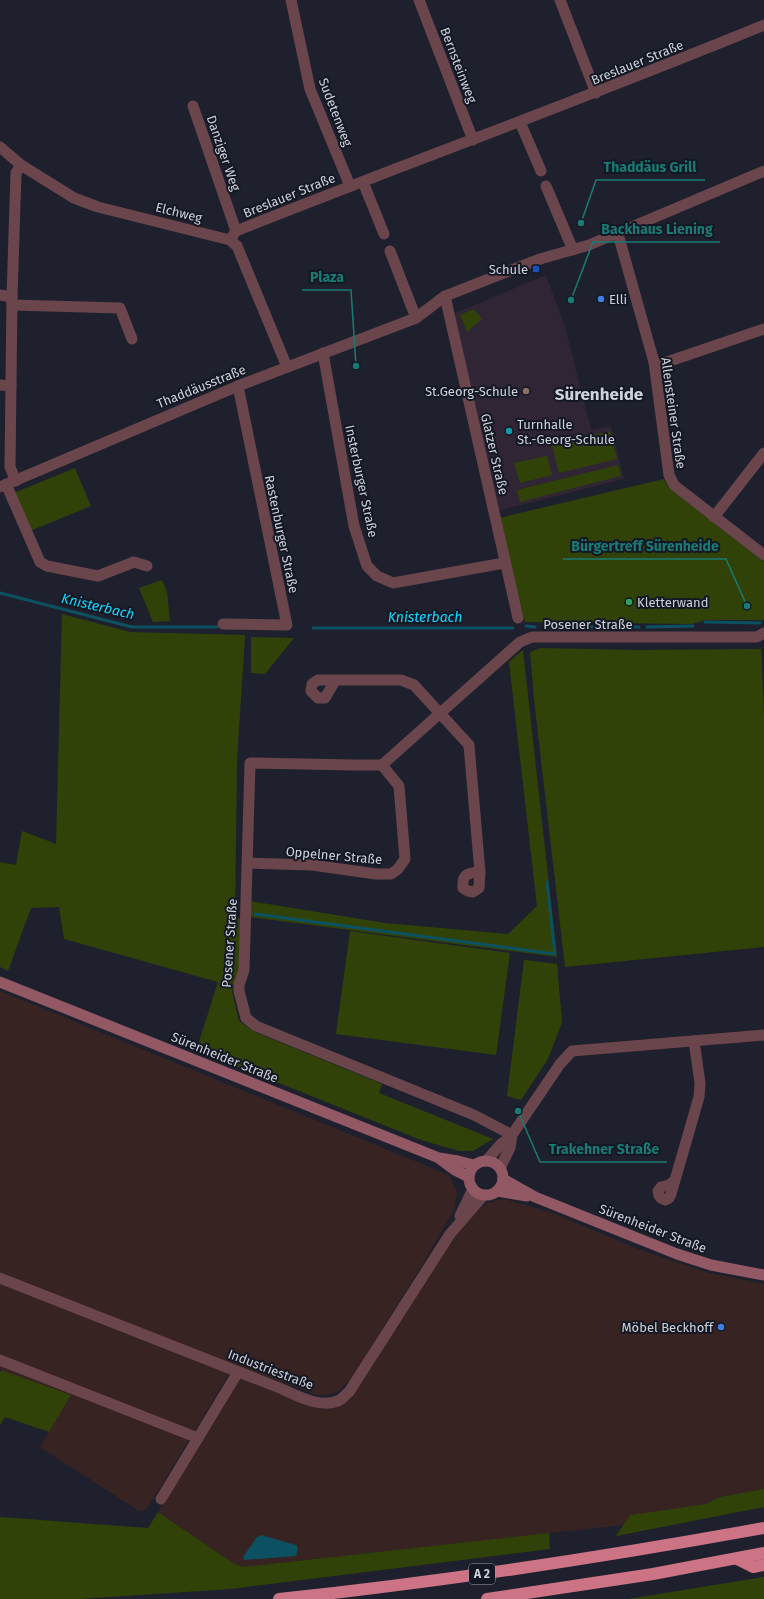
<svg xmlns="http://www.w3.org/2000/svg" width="764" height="1599" font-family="'Fira Sans',sans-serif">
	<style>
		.industrial { fill: #372322 }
		.education { fill: #2f2534 }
		.green { fill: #314209 }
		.water { fill: #0c5161 }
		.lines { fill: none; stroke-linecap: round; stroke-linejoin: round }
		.stream { stroke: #0c5161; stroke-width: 3 }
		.minor { stroke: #6a454c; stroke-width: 11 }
		.secondary { stroke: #925863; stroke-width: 11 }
		.motorway { stroke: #cc7385; stroke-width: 12 }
		.transit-dot { fill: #1a4fb4; stroke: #141824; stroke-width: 1.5 }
		.shop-dot { fill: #3f7fe0; stroke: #141824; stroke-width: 1.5 }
		.education-dot { fill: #8d6e63; stroke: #141824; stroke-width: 1.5 }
		.culture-dot { fill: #0f9aa8; stroke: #141824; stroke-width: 1.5 }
		.leisure-dot { fill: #2e9e5b; stroke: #141824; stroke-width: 1.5 }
		.labels { text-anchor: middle; stroke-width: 4; stroke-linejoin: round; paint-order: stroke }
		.shield { fill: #141824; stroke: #979aa3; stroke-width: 1 }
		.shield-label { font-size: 12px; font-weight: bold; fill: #cfd2da }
		.street-label { font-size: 13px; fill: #cfd2da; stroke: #141824 }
		.poi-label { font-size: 13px; fill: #cfd2da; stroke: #141824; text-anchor: end }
		.water-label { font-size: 14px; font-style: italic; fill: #15d7fe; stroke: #141824 }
		.district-label { font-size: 17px; font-weight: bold; fill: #cfd2da; stroke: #141824 }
		.leader { fill: none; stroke: #197b73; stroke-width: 1.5 }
		.callout-dot { fill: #197b73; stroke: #141824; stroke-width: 1.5 }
		.callout-label { font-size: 14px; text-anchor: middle; font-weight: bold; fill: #197b73; stroke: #141824; stroke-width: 4; stroke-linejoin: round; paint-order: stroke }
	</style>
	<rect width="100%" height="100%" fill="#1e212d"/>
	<g class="industrial">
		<polygon points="0,991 449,1175 457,1192 454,1210 428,1255 353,1376 345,1385 337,1392 328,1395 318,1395 244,1369 0,1272"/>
		<polygon points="504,1199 553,1213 635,1248 709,1273 764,1284 764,1489 720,1497 706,1504 630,1515 623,1525 243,1567 233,1563 158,1512 239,1378 320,1409 331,1409 344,1404 354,1394 442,1255 468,1218 488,1203"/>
		<polygon points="0,1283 229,1374 150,1504 145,1510 139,1511 40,1447 71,1395 0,1370"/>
	</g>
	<polygon class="education" points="546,275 566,330 591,430 611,426 624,479 497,511 453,314"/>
	<g class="green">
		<polygon points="474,309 482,319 467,332 460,315"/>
		<polygon points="610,431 617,459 559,473 552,446"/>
		<polygon points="547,456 552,475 520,483 514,463"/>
		<polygon points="618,465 621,476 520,502 517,490"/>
		<polygon points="75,468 91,506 30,531 14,493"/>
		<polygon points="664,479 668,487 764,562 764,620 705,620 692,624 525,622 499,518"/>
		<polygon points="162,580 167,592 170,621 153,622 139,588"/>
		<polygon points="62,614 130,632 245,635 237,761 235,917 242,919 239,969 232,991 239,1021 255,1032 382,1084 379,1093 493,1139 473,1151 459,1151 421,1140 214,1057 207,1048 198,1045 218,982 64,939 59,907 31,908 8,971 0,967 0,862 16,865 22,831 56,844"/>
		<polygon points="251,637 294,638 265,674 251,673"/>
		<polygon points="540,648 637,650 761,649 764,715 764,947 565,967 534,699 530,652"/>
		<polygon points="523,650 557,957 250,917 250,901 385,923 508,934 537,906 509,662"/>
		<polygon points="350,931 510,953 496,1055 336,1034"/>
		<polygon points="524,960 557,964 562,1022 548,1059 521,1100 507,1096"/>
		<polygon points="1,1370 71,1395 49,1432 5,1417 0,1425 0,1373"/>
		<polygon points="764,1489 764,1507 616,1536 630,1515 706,1504 720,1497"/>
		<polygon points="158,1512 233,1563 243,1567 549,1533 550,1549 231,1589 78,1599 0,1599 0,1517 148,1528"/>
		<polygon points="764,1577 764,1599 628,1599"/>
	</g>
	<polygon class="water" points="261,1535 296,1545 298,1548 296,1556 244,1560 243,1557 257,1537"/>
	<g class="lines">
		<g class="stream">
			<polyline points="0,593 132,627 217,627"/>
			<polyline points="705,622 760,623"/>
			<polyline points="526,626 535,627"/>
			<polyline points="548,627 639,627"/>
			<polyline points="647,627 693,626"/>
			<polyline points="313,628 513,628"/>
			<polyline points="255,914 555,954 547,882"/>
		</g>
		<g class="minor">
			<polyline points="291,0 310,89 350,186"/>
			<polyline points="419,0 473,140"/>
			<polyline points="560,0 596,93"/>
			<polyline points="193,106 236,231"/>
			<polyline points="520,122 541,171"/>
			<polyline points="0,147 21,165 74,198 98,207 230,240 237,246 287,367"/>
			<polyline points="363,182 384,234"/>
			<polyline points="546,186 573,250"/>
			<polyline points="618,234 654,362 669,475 674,485 764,555"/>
			<path d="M230 240 236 231C412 161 589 97 764 25"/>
			<polyline points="390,251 416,318"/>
			<polyline points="0,295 12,297"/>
			<polyline points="445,296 518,618"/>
			<polyline points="12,305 120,308 132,339"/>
			<polyline points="323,353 354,526 367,566 377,576 393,583 504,563"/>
			<polyline points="654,362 661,364 764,329"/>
			<polyline points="0,385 11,386"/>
			<polyline points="16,481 10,467 12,297 16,173 21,165"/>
			<polyline points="6,484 40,562 47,566 98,576 134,562 147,566"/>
			<polyline points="0,487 238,386 416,318 445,296 540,259 589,245 764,171"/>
			<polyline points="714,517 764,453"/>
			<polyline points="223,624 287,625 238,386"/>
			<path d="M335 681 325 698H318L311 691 312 684 318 680H401L414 685 469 745 480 872C467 873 462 874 463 888L468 891 473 892 479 888 480 872"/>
			<polyline points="248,863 312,865 376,874 391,874 398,869 405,859 399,786 382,765"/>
			<polyline points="512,1135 474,1115 256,1026 246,1018 239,991 239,985 244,970 250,763 353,765 382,765 520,642 532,637 757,637 764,633"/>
			<polyline points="487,1160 502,1143 511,1137"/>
			<polyline points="500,1168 510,1148 512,1135 560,1064 572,1051 764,1035"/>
			<path d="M674 1181 669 1185 661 1187 658 1191C659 1197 660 1198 665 1200L669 1198 671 1194 699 1097 700 1083 694 1041"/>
			<polyline points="460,1216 473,1189"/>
			<path d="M0 1278 277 1387C295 1394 320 1410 340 1400 343 1398 346 1394 349 1392L450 1234 484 1195"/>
			<polyline points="0,1360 198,1438"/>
			<polyline points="161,1499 238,1372"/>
		</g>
		<g class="secondary">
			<polyline points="0,982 439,1158 458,1161 474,1165"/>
			<polyline points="440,1159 455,1170 469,1177"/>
			<circle cx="486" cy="1178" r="17"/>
			<polyline points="503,1179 535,1197 677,1254 711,1265 764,1275"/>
			<polyline points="497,1191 527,1196"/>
		</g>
		<g class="motorway">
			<polyline points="737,1559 753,1567 764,1565"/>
			<path d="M279 1599C442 1582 604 1557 764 1528"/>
			<polyline points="487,1599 653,1574 764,1553"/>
		</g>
	</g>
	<rect class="transit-dot" x="532" y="265" width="8" height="8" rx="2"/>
	<g class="shop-dot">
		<circle cx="601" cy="299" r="4"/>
		<circle cx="721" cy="1327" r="4"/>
	</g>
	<circle class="education-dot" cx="526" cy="391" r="4"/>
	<circle class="culture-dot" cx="509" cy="431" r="4"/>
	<circle class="leisure-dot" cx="629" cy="602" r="4"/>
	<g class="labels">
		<rect class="shield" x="469" y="1564" width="26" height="20" rx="3"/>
		<g class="shield-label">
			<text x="482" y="1578">A 2</text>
		</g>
		<g class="street-label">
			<text transform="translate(637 62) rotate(-22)" y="5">Breslauer Straße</text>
			<text transform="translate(459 65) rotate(69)" y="5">Bernsteinweg</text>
			<text transform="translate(336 112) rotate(69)" y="5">Sudetenweg</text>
			<text transform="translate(224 153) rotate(71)" y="5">Danziger Weg</text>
			<text transform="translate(289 195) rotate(-22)" y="5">Breslauer Straße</text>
			<text transform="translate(179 212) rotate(14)" y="5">Elchweg</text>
			<text transform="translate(201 386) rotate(-22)" y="5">Thaddäusstraße</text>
			<text transform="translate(674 413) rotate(82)" y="5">Allensteiner Straße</text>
			<text transform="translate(495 454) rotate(77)" y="5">Glatzer Straße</text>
			<text transform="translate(362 481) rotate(78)" y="5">Insterburger Straße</text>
			<text transform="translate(282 534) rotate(78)" y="5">Rastenburger Straße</text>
			<text x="588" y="629">Posener Straße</text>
			<text transform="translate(334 855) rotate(5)" y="5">Oppelner Straße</text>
			<text transform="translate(229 943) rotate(-86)" y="5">Posener Straße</text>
			<text transform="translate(225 1057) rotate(22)" y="5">Sürenheider Straße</text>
			<text transform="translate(653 1228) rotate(21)" y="5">Sürenheider Straße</text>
			<text transform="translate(271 1369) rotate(21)" y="5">Industriestraße</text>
		</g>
		<g class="poi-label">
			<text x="528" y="274">Schule</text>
			<text x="609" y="304" text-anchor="start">Elli</text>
			<text x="518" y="396">St.Georg-Schule</text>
			<text x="517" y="429" text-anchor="start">Turnhalle<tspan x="517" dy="15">St.-Georg-Schule</tspan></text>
			<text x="637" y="607" text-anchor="start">Kletterwand</text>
			<text x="713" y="1332">Möbel Beckhoff</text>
		</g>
		<g class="water-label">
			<text transform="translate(98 606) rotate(13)" y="5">Knisterbach</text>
			<text x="425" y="622">Knisterbach</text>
		</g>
		<g class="district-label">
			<text x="599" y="400">Sürenheide</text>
		</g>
	</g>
	<path class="leader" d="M581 223L596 180H705M571 300L593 242H720M356 366L351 290H302M747 606L726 559H563M518 1111L540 1162H667"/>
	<g class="callout-dot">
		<circle cx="581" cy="223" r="4"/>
		<circle cx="571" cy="300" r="4"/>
		<circle cx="356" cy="366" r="4"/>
		<circle cx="747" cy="606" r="4"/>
		<circle cx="518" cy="1111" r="4"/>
	</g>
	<g class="callout-label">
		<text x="650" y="172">Thaddäus Grill</text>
		<text x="657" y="234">Backhaus Liening</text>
		<text x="327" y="282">Plaza</text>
		<text x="645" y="551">Bürgertreff Sürenheide</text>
		<text x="604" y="1154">Trakehner Straße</text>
	</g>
</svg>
